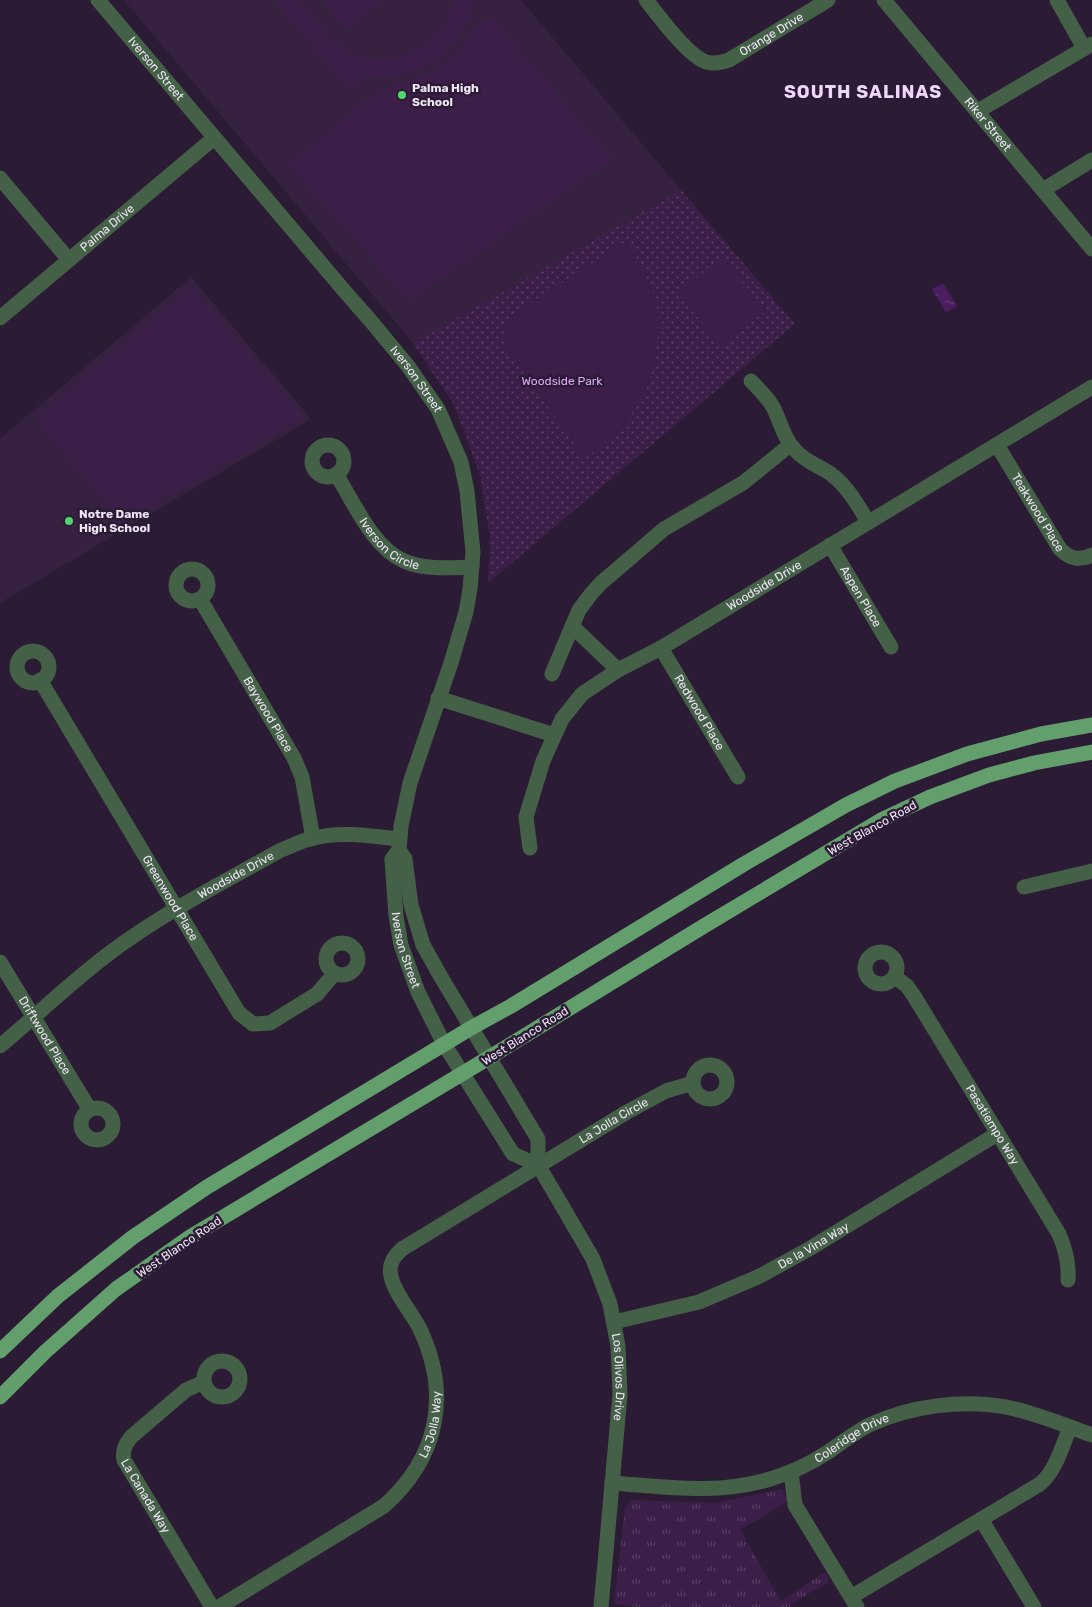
<svg xmlns="http://www.w3.org/2000/svg" width="1092" height="1607" font-family="Rubik,sans-serif">
	<style>
		.built { fill: #362240 }
		.grass { fill: url(#grass-tufts) }
		.park { fill: url(#park-dots) }
		.pitch { fill: #3b1f48 }
		.water { fill: url(#water-ripples) }
		.lines { fill: none; stroke-linecap: round; stroke-linejoin: round }
		.minor { stroke: #446148; stroke-width: 15 }
		.major { stroke: #629f6c; stroke-width: 15 }
		.poi-dot { fill: #53d672; stroke: #2b1b34; stroke-width: 2 }
		.labels { text-anchor: middle; stroke-width: 5; stroke-linejoin: round; paint-order: stroke }
		.street-label { font-size: 12px; fill: #efe5f5; stroke: #2b1b34 }
		.poi-label { font-size: 12px; font-weight: bold; fill: #efe5f5; stroke: #2b1b34; text-anchor: start }
		.park-label { font-size: 12px; fill: #ddabf7; stroke: #2b1b34 }
		.district-label { font-size: 18px; font-weight: bold; letter-spacing: 1px; fill: #edd8f9; stroke: #2b1b34 }
	</style>
	<defs>
		<pattern id="grass-tufts" width="24" height="20" patternUnits="userSpaceOnUse" patternTransform="scale(1.25)"><rect width="24" height="20" fill="#3b1f48"/><path d="M3 7l-1-3M5 7V3M7 7l1-3M15 17l-1-3M17 17v-4M19 17l1-3" fill="none" stroke="#583f63"/></pattern>
		<pattern id="park-dots" width="8" height="8" patternUnits="userSpaceOnUse" patternTransform="scale(1.25)"><rect width="8" height="8" fill="#3b1f48"/><path d="M2 2h.1M6 6h.1" fill="none" stroke="#583f63" stroke-width="1.8" stroke-linecap="round"/></pattern>
		<pattern id="water-ripples" width="26" height="14" patternUnits="userSpaceOnUse" patternTransform="scale(1.25)"><rect width="26" height="14" fill="#4a1d5f"/><path d="M2 4q2-2 4 0t4 0M15 11q2-2 4 0t4 0" fill="none" stroke="#643e77"/></pattern>
	</defs>
	<rect width="100%" height="100%" fill="#2b1b34"/>
	<g class="built">
		<polygon points="124,0 521,0 681,190 413,343"/>
		<polygon points="191,277 311,419 0,603 0,439"/>
	</g>
	<polygon class="grass" points="782,1489 788,1501 740,1530 781,1601 825,1572 830,1581 790,1605 790,1607 639,1607 614,1604 625,1507 632,1500 714,1503"/>
	<polygon class="park" points="681,190 795,324 488,583 490,538 480,475 454,405 413,343"/>
	<g class="pitch">
		<path d="M273 0H299C313 16 326 36 344 48 388 75 441 48 454 0H474C461 54 420 83 364 76L349 90Z"/>
		<polygon points="321,0 382,0 347,30"/>
		<polygon points="491,15 613,160 408,301 288,164 380,89 415,79 432,71 447,61 460,48 469,33"/>
		<path d="M626 241C639 261 651 282 657 306 659 318 658 332 657 344 653 393 625 432 584 458L504 345 509 318Z"/>
		<polygon points="721,257 766,310 723,347 678,294"/>
		<polygon points="191,286 304,418 122,523 35,419"/>
	</g>
	<polygon class="water" points="943,283 957,306 946,313 932,289"/>
	<g class="lines">
		<g class="minor">
			<path id="s1" d="M98 0 347 294 370 320 408 366 438 409 461 462 467 491 473 552 470 589 466 612 451 663 410 783 401 826 399 850 405 859 411 905 423 945 441 977 538 1139V1165"/>
			<path id="s2" d="M646 0C659 16 687 55 706 62 714 64 721 63 729 60L828 0"/>
			<path id="s3" d="M884 0 1092 249"/>
			<polyline points="1057,0 1084,48"/>
			<polyline points="978,111 1092,44"/>
			<polyline points="0,178 69,260"/>
			<polyline points="1043,190 1092,160"/>
			<path id="s4" d="M0 318 214 138"/>
			<path d="M751 381C759 389 767 397 773 407 781 422 783 438 796 451 806 462 819 466 831 474 847 486 858 505 868 522"/>
			<path id="s5" d="M997 445 1060 549C1070 559 1079 561 1092 555"/>
			<circle cx="328" cy="461" r="16"/>
			<path id="s6" d="M336 474C353 501 373 548 404 561 425 570 449 568 472 567"/>
			<path id="s7" d="M830 545 891 647"/>
			<circle cx="192" cy="585" r="16"/>
			<path id="s8" d="M200 599 294 758 302 777 313 838"/>
			<polyline points="572,626 618,670"/>
			<path id="s9" d="M661 648 738 777"/>
			<circle cx="33" cy="667" r="16"/>
			<polyline points="552,674 579,610 591,594 601,583 664,529 743,483 790,445"/>
			<path id="s10" d="M40 680 239 1013 253 1024 270 1023 317 994 335 973"/>
			<polyline points="438,698 554,735"/>
			<path id="s11" d="M530 848 526 817 543 761 562 719 582 694 618 670 661 648 1092 387"/>
			<path id="s12" d="M399 850 392 859 396 916 401 945 418 992 444 1044 513 1154 538 1165 554 1192 593 1259 610 1304 618 1346 620 1395 601 1607"/>
			<polyline points="1024,887 1092,871"/>
			<circle cx="342" cy="959" r="16"/>
			<circle cx="881" cy="968" r="16"/>
			<path id="s13" d="M0 962 90 1110"/>
			<path id="s14" d="M895 977 907 986 914 996 1059 1234C1066 1250 1069 1263 1068 1280"/>
			<path id="s15" d="M0 1046C36 1016 70 983 107 955 161 914 222 883 281 850 292 846 302 840 314 838 341 831 371 836 399 839"/>
			<circle cx="710" cy="1082" r="17"/>
			<circle cx="97" cy="1124" r="16"/>
			<path id="s16" d="M614 1322 699 1302 760 1276 809 1249 997 1134"/>
			<circle cx="222" cy="1379" r="18"/>
			<path id="s17" d="M204 1382 186 1390 131 1437C125 1445 122 1451 124 1460L212 1607"/>
			<polyline points="791,1472 795,1505 857,1607"/>
			<path id="s18" d="M612 1483C667 1487 716 1495 770 1479 790 1473 810 1464 828 1452 841 1443 854 1433 869 1425 910 1406 962 1399 1006 1407 1035 1413 1064 1425 1092 1435"/>
			<polyline points="981,1519 1034,1607"/>
			<path d="M851 1597 1040 1484C1056 1470 1062 1447 1070 1427"/>
			<path id="s19" d="M219 1607 384 1506C438 1458 451 1395 420 1329 412 1313 394 1293 391 1276 388 1264 394 1256 402 1249L627 1112 666 1091 693 1083"/>
		</g>
		<g class="major">
			<polyline points="0,1351 58,1296 133,1237 207,1187 471,1028 511,1006 744,864 846,805 895,781 967,754 1041,734 1092,725"/>
			<polyline points="0,1397 45,1352 116,1289 190,1237 490,1057 704,926 883,819 930,797 989,775 1034,763 1092,752"/>
		</g>
	</g>
	<g class="poi-dot">
		<circle cx="402" cy="95" r="5"/>
		<circle cx="69" cy="521" r="5"/>
	</g>
	<g class="labels">
		<g class="street-label">
			<text dy="4" stroke="none"><textPath href="#s2" startOffset="160">Orange Drive</textPath></text>
			<text dy="4" stroke="none"><textPath href="#s1" startOffset="90">Iverson Street</textPath></text>
			<text dy="4" stroke="none"><textPath href="#s3" startOffset="162">Riker Street</textPath></text>
			<text dy="4" stroke="none"><textPath href="#s4" startOffset="140">Palma Drive</textPath></text>
			<text dy="4" stroke="none"><textPath href="#s1" startOffset="495">Iverson Street</textPath></text>
			<text dy="4" stroke="none"><textPath href="#s5" startOffset="79">Teakwood Place</textPath></text>
			<text dy="4" stroke="none"><textPath href="#s6" startOffset="90">Iverson Circle</textPath></text>
			<text dy="4" stroke="none"><textPath href="#s11" startOffset="380">Woodside Drive</textPath></text>
			<text dy="4" stroke="none"><textPath href="#s7" startOffset="60">Aspen Place</textPath></text>
			<text dy="4" stroke="none"><textPath href="#s9" startOffset="75">Redwood Place</textPath></text>
			<text dy="4" stroke="none"><textPath href="#s8" startOffset="134">Baywood Place</textPath></text>
			<text transform="translate(872 828) rotate(-29)" y="4">West Blanco Road</text>
			<text dy="4" stroke="none"><textPath href="#s15" startOffset="292">Woodside Drive</textPath></text>
			<text dy="4" stroke="none"><textPath href="#s10" startOffset="254">Greenwood Place</textPath></text>
			<text dy="4" stroke="none"><textPath href="#s12" startOffset="104">Iverson Street</textPath></text>
			<text dy="4" stroke="none"><textPath href="#s13" startOffset="86">Driftwood Place</textPath></text>
			<text transform="translate(525 1036) rotate(-32)" y="4">West Blanco Road</text>
			<text dy="4" stroke="none"><textPath href="#s19" startOffset="728">La Jolla Circle</textPath></text>
			<text dy="4" stroke="none"><textPath href="#s14" startOffset="178">Pasatiempo Way</textPath></text>
			<text dy="4" stroke="none"><textPath href="#s16" startOffset="215">De la Vina Way</textPath></text>
			<text transform="translate(179 1247) rotate(-34)" y="4">West Blanco Road</text>
			<text dy="4" stroke="none"><textPath href="#s12" startOffset="594">Los Olivos Drive</textPath></text>
			<text dy="4" stroke="none"><textPath href="#s19" startOffset="290">La Jolla Way</textPath></text>
			<text dy="4" stroke="none"><textPath href="#s18" startOffset="251">Coleridge Drive</textPath></text>
			<text dy="4" stroke="none"><textPath href="#s17" startOffset="159">La Canada Way</textPath></text>
		</g>
		<g class="poi-label">
			<text x="412" y="92">Palma High<tspan x="412" dy="14">School</tspan></text>
			<text x="79" y="518">Notre Dame<tspan x="79" dy="14">High School</tspan></text>
		</g>
		<g class="park-label">
			<text x="562" y="385">Woodside Park</text>
		</g>
		<g class="district-label">
			<text x="863" y="98">SOUTH SALINAS</text>
		</g>
	</g>
</svg>
